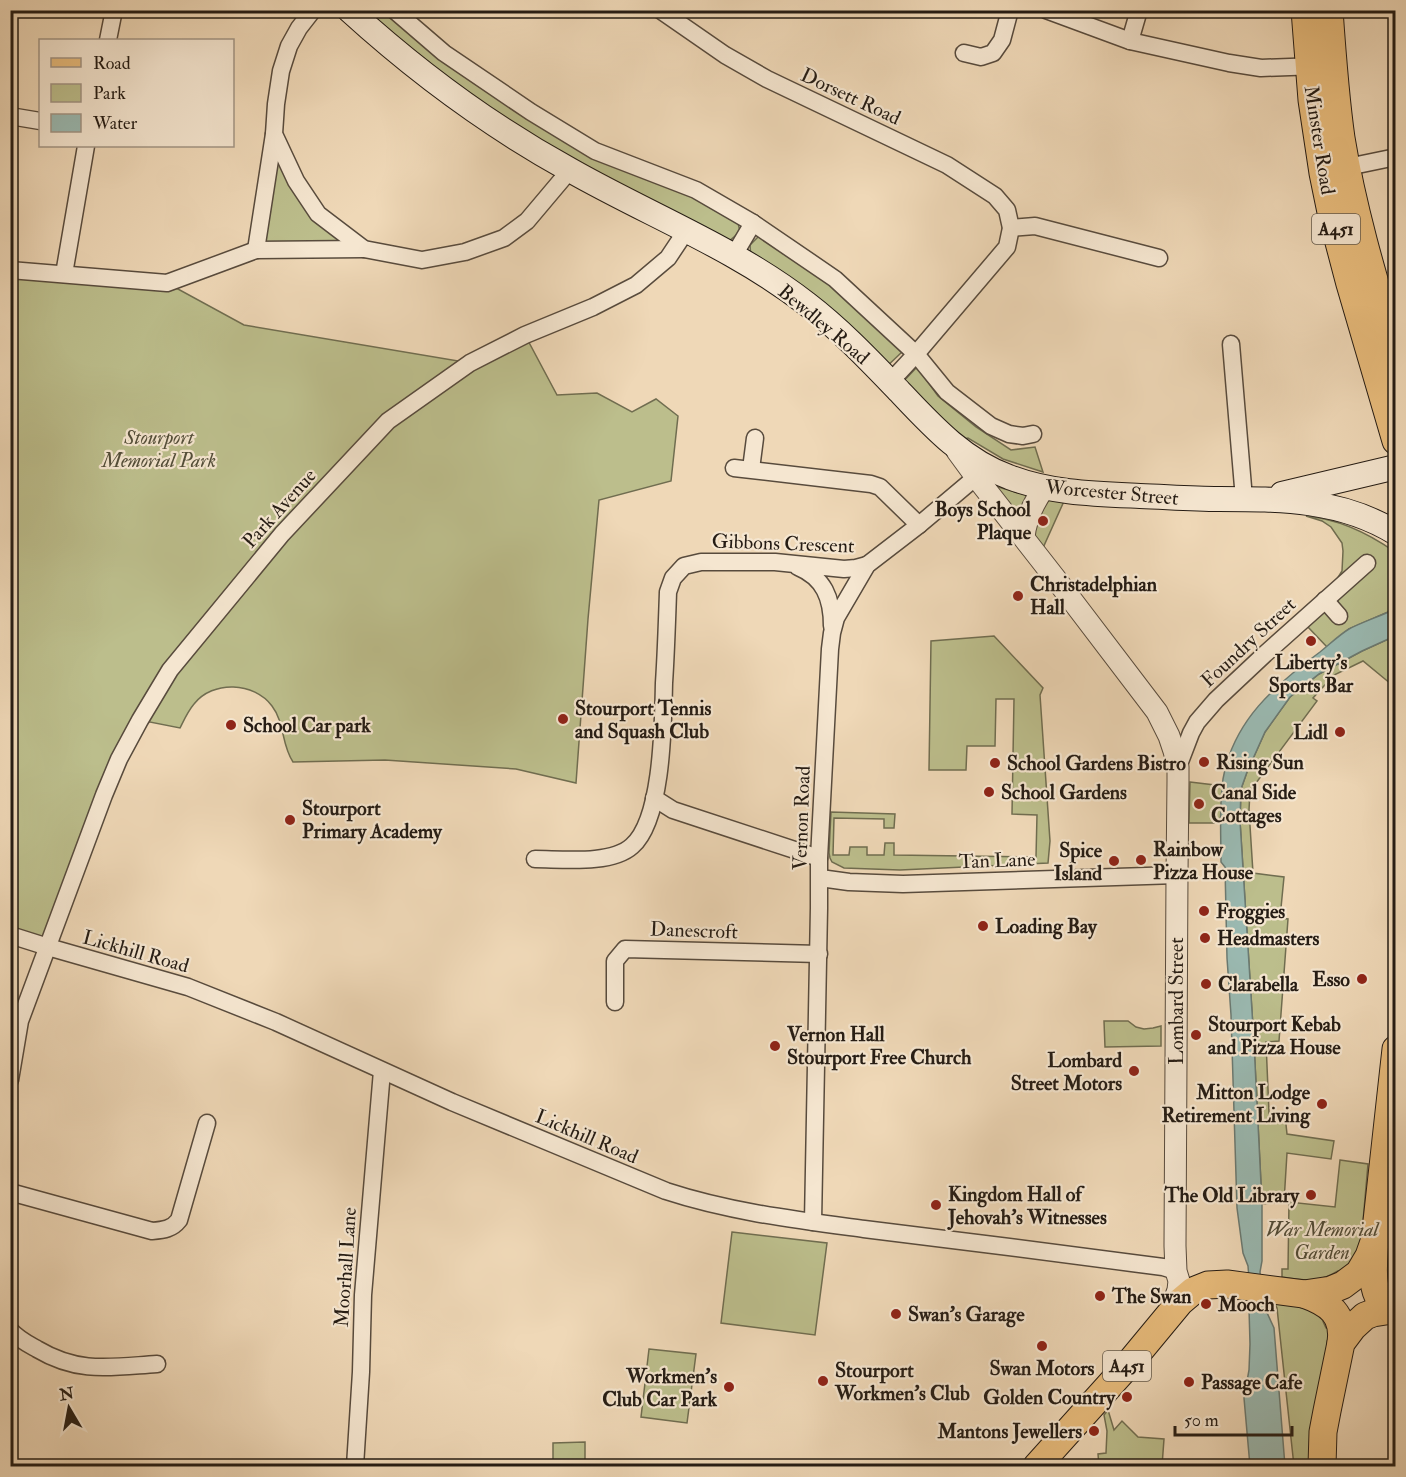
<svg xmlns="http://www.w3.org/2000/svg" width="1406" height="1477" font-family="'IM FELL Double Pica',serif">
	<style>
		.green { fill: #bcbe8c; stroke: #706d50; stroke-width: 1.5 }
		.water { fill: #9ab9b1; stroke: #6b7a72; stroke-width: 1.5 }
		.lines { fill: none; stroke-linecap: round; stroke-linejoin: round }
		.minor-casing { stroke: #584b3d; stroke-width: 19 }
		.tertiary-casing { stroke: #584b3d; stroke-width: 23 }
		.secondary-casing { stroke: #251c14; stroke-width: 26 }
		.primary-casing { stroke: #251c14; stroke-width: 29 }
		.minor { stroke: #f5e6d0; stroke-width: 16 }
		.tertiary { stroke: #f5e6d0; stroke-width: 21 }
		.secondary { stroke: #f5e6d0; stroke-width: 24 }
		.primary { stroke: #e8bc7c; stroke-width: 27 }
		.poi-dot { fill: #8f2418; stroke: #f5e6d0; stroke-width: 2 }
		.labels { text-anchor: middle; stroke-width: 4.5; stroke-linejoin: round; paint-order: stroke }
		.shield { fill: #f5e6d0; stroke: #63594c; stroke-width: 1.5 }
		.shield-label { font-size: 18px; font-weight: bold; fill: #251c14 }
		.street-label { font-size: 20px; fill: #251c14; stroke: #f5e6d0 }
		.park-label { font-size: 20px; font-style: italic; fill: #524d38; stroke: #f5e6d0 }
		.poi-label { font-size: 20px; font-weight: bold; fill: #251c14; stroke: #f5e6d0; text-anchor: start }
	</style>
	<rect width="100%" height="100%" fill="#efd8b7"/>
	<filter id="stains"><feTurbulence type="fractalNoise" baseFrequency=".00333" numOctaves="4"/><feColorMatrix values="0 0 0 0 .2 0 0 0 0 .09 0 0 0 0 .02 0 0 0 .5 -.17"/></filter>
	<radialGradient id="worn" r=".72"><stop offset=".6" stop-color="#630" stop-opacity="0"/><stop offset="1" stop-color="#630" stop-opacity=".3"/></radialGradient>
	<g class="green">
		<polygon points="384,11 442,56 529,115 694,194 737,218 740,232 729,241 692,223 491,115 377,21 378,14"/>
		<polygon points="274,134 296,181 364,249 256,250"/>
		<polygon points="761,234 832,283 902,352 883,370 751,258 750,245"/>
		<path d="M11 270 167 283 244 325 470 363 525 335 557 395 597 393 632 412 656 399 678 416 671 481 599 500 588 619 576 783 516 769 385 760 293 762C281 744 285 723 272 706 254 682 213 680 194 704 188 711 184 720 180 728L140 720 48 947 11 935Z"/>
		<polygon points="917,367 938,396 976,427 1011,450 1035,447 1043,472 1003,459 968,438 954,441 900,385"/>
		<polygon points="995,486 1015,492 1030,495 1018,520"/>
		<polygon points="1065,499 1042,550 1033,539 1034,529 1047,500"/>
		<path d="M1306 516C1339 519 1368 533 1395 552V609L1349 629 1327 647 1307 626 1324 611 1338 624 1346 616 1338 606V601L1337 579 1342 571 1343 551 1342 543 1331 527 1322 521Z"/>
		<polygon points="994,636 1043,688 1040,695 1050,841 1048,863 900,870 844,868 832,862 830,858 829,853 831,812 895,814 894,828 884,828 884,819 834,818 833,855 849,855 850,847 867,847 867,855 884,855 885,843 894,843 894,855 1036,857 1037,815 1012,814 1014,699 996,699 995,746 967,746 966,770 929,770 931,641"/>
		<polygon points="1395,636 1395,679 1391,684 1363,661 1334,675 1313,698 1317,701 1250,791 1249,810 1253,873 1284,877 1280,918 1288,919 1279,1041 1266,1042 1269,1113 1285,1115 1287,1134 1334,1141 1331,1159 1287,1153 1284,1202 1262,1204 1254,1043 1240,821 1241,789 1247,772 1265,732 1290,697 1319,674 1362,651"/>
		<polygon points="1190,782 1223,786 1220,823 1189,823"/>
		<polygon points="1104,1021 1128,1021 1136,1027 1144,1029 1153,1028 1161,1026 1161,1046 1105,1047"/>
		<path d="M1340 1160 1368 1164 1361 1244 1357 1255 1341 1272 1338 1271C1317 1284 1305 1280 1282 1277V1269H1288L1289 1202 1335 1207Z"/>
		<polygon points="1395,1197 1395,1239 1391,1285 1387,1285"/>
		<polygon points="732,1232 827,1243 815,1335 721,1323"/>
		<polygon points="1273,1300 1298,1304 1322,1315 1322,1319 1326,1328 1329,1329 1312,1466 1294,1466 1277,1308"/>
		<polygon points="649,1349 696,1354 687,1423 641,1417"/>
		<polygon points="1108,1410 1114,1430 1122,1421 1138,1437 1164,1439 1162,1466 1099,1466 1098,1454 1106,1453 1107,1431 1104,1415"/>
		<polygon points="585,1442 585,1466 553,1466 553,1443"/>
	</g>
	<path class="water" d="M1395 609V636L1362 651 1319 674 1290 697 1265 732 1247 772 1241 789 1240 821 1254 1043 1262 1204V1261L1260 1272 1264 1306 1274 1328 1285 1466H1250L1244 1398 1249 1370 1250 1344 1249 1308 1251 1303 1248 1266 1243 1253 1237 1208 1231 1015 1227 958 1225 867 1221 862C1221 834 1219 807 1223 779 1233 721 1275 685 1320 652 1330 644 1339 635 1349 629 1362 622 1381 616 1395 609Z"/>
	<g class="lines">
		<defs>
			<g id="minor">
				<polyline points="313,10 299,28 289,46 281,71 276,104 274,134 296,181 318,214 364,249 422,260 465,252 504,238 527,221 570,170"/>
				<polyline points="394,10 444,53 531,112 595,151 696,190 753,223 835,279 916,354 947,392 991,426 1009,434 1023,436 1033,434"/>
				<polyline points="660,10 725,55 767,79 947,165 995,196 1007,210 1011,228 1007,247 916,354 890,382"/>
				<polyline points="1046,10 1130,41 1229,63 1261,68 1317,66"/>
				<polyline points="108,40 114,10"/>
				<polyline points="1130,41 1139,10"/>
				<polyline points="964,53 981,57 993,53 1002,40 1010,10"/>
				<polyline points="10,116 40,121"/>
				<polyline points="1338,169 1396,157"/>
				<polyline points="1011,228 1035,226 1159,258"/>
				<polyline points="256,250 274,134"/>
				<polyline points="734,255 753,223"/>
				<polyline points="10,270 167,283 256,250 364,249"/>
				<polyline points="64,274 86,146"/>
				<polyline points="1231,344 1244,499"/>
				<polyline points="734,468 871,484 880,487 919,525"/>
				<polyline points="751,469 755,438"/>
				<path d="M798 567C824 578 832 598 832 626"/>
				<polyline points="1325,600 1339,616"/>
				<polyline points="1178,767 1191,733 1197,722 1216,700 1265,654 1367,563"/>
				<polyline points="654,798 673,810 819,858"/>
				<path d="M535 859C562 859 611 865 632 846 663 819 663 722 664 683 666 653 667 622 668 592L673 578 684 566 701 562H775L844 569 856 568 867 565"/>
				<polyline points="820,878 849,882 903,884 1177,875"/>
				<path d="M10 935 48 947 188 987 276 1022 452 1102 666 1191C730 1212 797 1220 864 1229 953 1240 1043 1251 1132 1263L1163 1267 1176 1271"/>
				<polyline points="615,1002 615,961 625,949 819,954"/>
				<polyline points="10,1080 20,1021 104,795 119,759 140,720 170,670 282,534 388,421 470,363 525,335 593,307 636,285 668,258 686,231"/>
				<path d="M10 1192 152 1231C164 1230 172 1229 179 1220L207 1123"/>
				<polyline points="813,1222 819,908 819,858 830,649 832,633 836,618 867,565 919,525 976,477"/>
				<path d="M10 1330C18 1339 28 1344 37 1349 79 1374 111 1367 157 1364"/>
				<polyline points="355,1466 361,1372 363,1295 382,1071"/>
			</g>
			<g id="tertiary">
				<polyline points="957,451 976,477 1055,578 1157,712 1169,736 1174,751 1178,767 1178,781 1177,875 1175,1246 1176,1271 1179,1281 1178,1290 1170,1312"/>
				<path d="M1024 537C1026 518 1033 503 1045 487"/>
			</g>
			<g id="secondary">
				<path d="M349 10C416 71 490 126 570 170 649 215 735 248 807 304 841 330 871 362 900 392 932 426 964 461 1009 477 1050 493 1096 494 1140 496 1167 497 1193 499 1219 499 1281 499 1341 499 1396 533"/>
				<polyline points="1282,494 1396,467"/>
			</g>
			<g id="primary">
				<polyline points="1305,10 1312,100 1323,173 1331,212 1350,284 1396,441"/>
				<path d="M1329 10C1332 53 1335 96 1341 138 1353 212 1375 284 1396 355"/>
				<path d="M1396 1049 1375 1239C1374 1263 1366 1302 1396 1311"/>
				<path d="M1304 1294C1329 1303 1345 1314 1341 1343"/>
				<polyline points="1037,1466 1127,1366 1180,1302 1193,1291 1208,1285 1227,1284 1304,1294 1331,1290 1343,1285 1359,1273 1369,1256 1375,1239"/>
				<polyline points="1322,1466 1323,1432 1327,1411 1341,1343 1353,1327 1365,1316 1373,1313 1392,1310"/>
			</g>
		</defs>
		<use href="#minor" class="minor-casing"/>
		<use href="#tertiary" class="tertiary-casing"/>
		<use href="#secondary" class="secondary-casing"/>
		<use href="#primary" class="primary-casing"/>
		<use href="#minor" class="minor"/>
		<use href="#tertiary" class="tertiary"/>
		<use href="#secondary" class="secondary"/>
		<use href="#primary" class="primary"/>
	</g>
	<g class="poi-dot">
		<circle cx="1043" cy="521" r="6"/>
		<circle cx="1018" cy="596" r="6"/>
		<circle cx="1311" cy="641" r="6"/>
		<circle cx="563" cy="719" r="6"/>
		<circle cx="231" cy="725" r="6"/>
		<circle cx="1340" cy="732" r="6"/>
		<circle cx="1204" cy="762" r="6"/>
		<circle cx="995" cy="763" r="6"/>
		<circle cx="989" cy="792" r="6"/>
		<circle cx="1199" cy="804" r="6"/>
		<circle cx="290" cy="820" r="6"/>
		<circle cx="1141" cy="860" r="6"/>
		<circle cx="1114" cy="861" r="6"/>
		<circle cx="1204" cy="911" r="6"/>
		<circle cx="983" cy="926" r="6"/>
		<circle cx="1205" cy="938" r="6"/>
		<circle cx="1362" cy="979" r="6"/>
		<circle cx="1206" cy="984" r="6"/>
		<circle cx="1196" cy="1035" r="6"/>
		<circle cx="775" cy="1046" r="6"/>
		<circle cx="1134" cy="1071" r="6"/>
		<circle cx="1322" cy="1104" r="6"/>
		<circle cx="1311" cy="1195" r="6"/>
		<circle cx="936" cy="1205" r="6"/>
		<circle cx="1100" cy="1296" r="6"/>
		<circle cx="1206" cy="1304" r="6"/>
		<circle cx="896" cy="1314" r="6"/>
		<circle cx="1042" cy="1346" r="6"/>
		<circle cx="823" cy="1381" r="6"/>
		<circle cx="1189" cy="1382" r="6"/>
		<circle cx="729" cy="1387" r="6"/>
		<circle cx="1127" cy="1397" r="6"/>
		<circle cx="1094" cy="1431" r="6"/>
	</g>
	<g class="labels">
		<g class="shield">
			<rect x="1312" y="214" width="48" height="30" rx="4.5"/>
			<rect x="1103" y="1351" width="48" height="30" rx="4.5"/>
		</g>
		<g class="shield-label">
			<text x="1336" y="235">A451</text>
			<text x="1127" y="1372">A451</text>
		</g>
		<g class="street-label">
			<text transform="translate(851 96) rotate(25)" y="7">Dorsett Road</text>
			<text transform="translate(1320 140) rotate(81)" y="7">Minster Road</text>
			<text transform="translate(824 324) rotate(40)" y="7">Bewdley Road</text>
			<text transform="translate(1112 492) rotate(5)" y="7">Worcester Street</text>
			<text transform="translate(279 508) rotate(-48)" y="7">Park Avenue</text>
			<text transform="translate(783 543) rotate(2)" y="7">Gibbons Crescent</text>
			<text transform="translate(1248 642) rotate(-43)" y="7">Foundry Street</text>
			<text transform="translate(801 818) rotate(-88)" y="7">Vernon Road</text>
			<text transform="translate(997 860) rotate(-2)" y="7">Tan Lane</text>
			<text transform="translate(694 930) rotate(2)" y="7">Danescroft</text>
			<text transform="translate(136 951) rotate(16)" y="7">Lickhill Road</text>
			<text transform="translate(1176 1001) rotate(-90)" y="7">Lombard Street</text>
			<text transform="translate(587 1136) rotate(23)" y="7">Lickhill Road</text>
			<text transform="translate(345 1267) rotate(-86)" y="7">Moorhall Lane</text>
		</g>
		<g class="park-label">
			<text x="159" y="444">Stourport<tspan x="159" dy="23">Memorial Park</tspan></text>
			<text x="1322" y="1236">War Memorial<tspan x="1322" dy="23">Garden</tspan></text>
		</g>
		<g class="poi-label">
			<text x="1031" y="516" text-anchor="end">Boys School<tspan x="1031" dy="23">Plaque</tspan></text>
			<text x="1030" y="591">Christadelphian<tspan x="1030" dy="23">Hall</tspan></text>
			<text x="1311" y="669" text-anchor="middle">Liberty's<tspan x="1311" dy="23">Sports Bar</tspan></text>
			<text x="575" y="715">Stourport Tennis<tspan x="575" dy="23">and Squash Club</tspan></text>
			<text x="243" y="732">School Car park</text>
			<text x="1328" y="739" text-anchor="end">Lidl</text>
			<text x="1216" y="769">Rising Sun</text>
			<text x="1007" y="770">School Gardens Bistro</text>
			<text x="1001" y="799">School Gardens</text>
			<text x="1211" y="799">Canal Side<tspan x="1211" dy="23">Cottages</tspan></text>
			<text x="302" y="815">Stourport<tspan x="302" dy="23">Primary Academy</tspan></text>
			<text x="1153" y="856">Rainbow<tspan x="1153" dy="23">Pizza House</tspan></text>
			<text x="1102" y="857" text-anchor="end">Spice<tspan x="1102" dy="23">Island</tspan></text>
			<text x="1216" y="918">Froggies</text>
			<text x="995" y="933">Loading Bay</text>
			<text x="1217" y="945">Headmasters</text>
			<text x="1350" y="986" text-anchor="end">Esso</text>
			<text x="1218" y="991">Clarabella</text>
			<text x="1208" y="1031">Stourport Kebab<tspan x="1208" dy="23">and Pizza House</tspan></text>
			<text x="787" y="1041">Vernon Hall<tspan x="787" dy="23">Stourport Free Church</tspan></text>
			<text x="1122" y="1067" text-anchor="end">Lombard<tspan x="1122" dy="23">Street Motors</tspan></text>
			<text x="1310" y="1099" text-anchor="end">Mitton Lodge<tspan x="1310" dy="23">Retirement Living</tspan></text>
			<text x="948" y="1201">Kingdom Hall of<tspan x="948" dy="23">Jehovah's Witnesses</tspan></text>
			<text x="1299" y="1202" text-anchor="end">The Old Library</text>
			<text x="1112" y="1303">The Swan</text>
			<text x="1218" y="1311">Mooch</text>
			<text x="908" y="1321">Swan's Garage</text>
			<text x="1042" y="1375" text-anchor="middle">Swan Motors</text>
			<text x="835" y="1377">Stourport<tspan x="835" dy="23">Workmen's Club</tspan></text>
			<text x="717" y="1383" text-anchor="end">Workmen's<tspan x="717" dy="23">Club Car Park</tspan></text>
			<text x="1201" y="1389">Passage Cafe</text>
			<text x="1115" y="1404" text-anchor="end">Golden Country</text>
			<text x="1082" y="1438" text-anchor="end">Mantons Jewellers</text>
		</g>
	</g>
	<rect width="1406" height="1477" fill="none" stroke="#efd8b7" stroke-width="36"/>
	<rect x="12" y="12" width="1382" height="1453" fill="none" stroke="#251c14" stroke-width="3"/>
	<rect x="18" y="18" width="1370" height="1441" fill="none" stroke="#251c14" stroke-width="1.5"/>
	<rect x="39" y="39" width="195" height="108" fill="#f5e6d0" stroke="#a29585" stroke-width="1.5"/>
	<rect x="51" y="58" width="30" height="9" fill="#e8bc7c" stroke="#a29585" stroke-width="1.5"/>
	<text x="93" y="69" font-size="18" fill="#251c14">Road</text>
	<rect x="51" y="84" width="30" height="18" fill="#bcbe8c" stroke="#a29585" stroke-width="1.5"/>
	<text x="93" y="99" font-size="18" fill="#251c14">Park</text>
	<rect x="51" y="114" width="30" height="18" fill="#9ab9b1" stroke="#a29585" stroke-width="1.5"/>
	<text x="93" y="129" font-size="18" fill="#251c14">Water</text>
	<g transform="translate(69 1408) rotate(350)" stroke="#f5e6d0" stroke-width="4.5" paint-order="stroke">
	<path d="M0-4.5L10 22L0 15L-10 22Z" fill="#251c14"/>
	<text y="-9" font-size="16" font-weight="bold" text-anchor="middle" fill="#251c14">N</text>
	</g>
	<path d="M1175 1426v9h117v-9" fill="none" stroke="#251c14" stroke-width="3"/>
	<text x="1184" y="1426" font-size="18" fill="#251c14" stroke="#f5e6d0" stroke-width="4.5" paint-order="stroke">50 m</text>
	<rect width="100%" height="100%" filter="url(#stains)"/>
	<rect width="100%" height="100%" fill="url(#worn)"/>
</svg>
